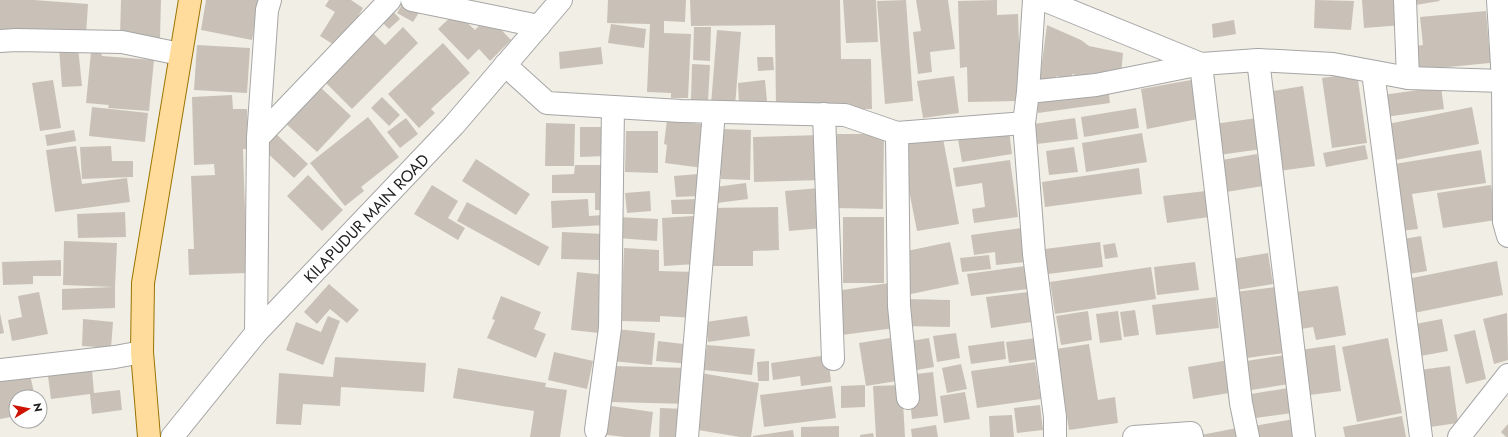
<svg xmlns="http://www.w3.org/2000/svg" width="1508" height="437" font-family="Jost,sans-serif">
	<style>
		.building { fill: #c9c1b7 }
		.lines { fill: none; stroke-linecap: round; stroke-linejoin: round }
		.minor-casing { stroke: #a6a6a6; stroke-width: 24 }
		.major-casing { stroke: #9b7400; stroke-width: 24 }
		.minor { stroke: #fff; stroke-width: 22 }
		.major { stroke: #ffdc9c; stroke-width: 22 }
		.labels { text-anchor: middle; stroke-width: 4; stroke-linejoin: round; paint-order: stroke }
		.street-label { font-size: 16px; fill: #1f1f1f; stroke: #fff }
	</style>
	<rect width="100%" height="100%" fill="#f1eee5"/>
	<g class="building">
		<polygon points="0,0 34,0 88,4 86,35 0,30"/>
		<polygon points="121,0 161,0 160,38 120,37"/>
		<polygon points="206,0 259,0 252,40 201,30"/>
		<polygon points="329,0 351,0 363,8 339,48 320,36 335,12 325,6"/>
		<polygon points="608,0 686,0 685,22 664,21 664,33 691,34 688,98 671,98 671,93 647,92 650,24 607,23"/>
		<polygon points="690,0 840,0 841,59 871,59 872,109 776,110 775,25 691,26"/>
		<polygon points="843,0 876,0 878,42 846,43"/>
		<polygon points="906,0 913,101 885,104 877,1"/>
		<polygon points="916,0 948,0 955,49 930,52 932,72 918,74 913,32 921,31"/>
		<polygon points="997,0 997,15 1018,14 1021,101 968,102 967,67 960,68 958,1"/>
		<polygon points="1315,0 1354,1 1351,30 1314,28"/>
		<polygon points="1362,0 1401,0 1403,25 1364,28"/>
		<polygon points="1408,0 1439,0 1440,1 1409,6"/>
		<polygon points="404,1 420,11 413,22 397,13"/>
		<polygon points="389,7 400,19 389,29 378,18"/>
		<polygon points="1486,11 1489,47 1499,46 1500,62 1418,70 1416,46 1423,45 1420,17"/>
		<polygon points="456,12 475,30 488,16 511,40 490,61 479,49 468,60 438,29"/>
		<polygon points="1234,20 1236,34 1213,38 1212,24"/>
		<polygon points="611,24 646,29 644,48 608,43"/>
		<polygon points="1047,25 1081,40 1089,46 1123,53 1121,75 1092,73 1091,79 1072,74 1072,81 1056,76 1055,86 1039,85"/>
		<polygon points="403,27 418,43 352,109 323,80 371,31 385,45"/>
		<polygon points="694,27 711,27 710,61 693,60"/>
		<polygon points="717,30 741,32 735,106 711,104"/>
		<polygon points="443,43 470,73 431,109 435,113 419,128 388,94"/>
		<polygon points="197,45 250,48 247,93 194,90"/>
		<polygon points="78,47 82,86 62,87 59,48"/>
		<polygon points="601,47 603,64 560,69 559,52"/>
		<polygon points="91,52 101,53 102,56 154,60 149,111 108,108 109,105 86,103"/>
		<polygon points="757,57 773,57 774,70 758,71"/>
		<polygon points="692,64 710,65 708,101 691,101"/>
		<polygon points="1357,73 1367,143 1332,148 1322,78"/>
		<polygon points="954,76 959,113 923,118 917,81"/>
		<polygon points="53,80 61,128 40,131 32,83"/>
		<polygon points="765,80 767,101 739,103 738,83"/>
		<polygon points="1191,80 1198,119 1147,129 1141,89"/>
		<polygon points="318,85 351,116 317,152 283,121"/>
		<polygon points="1108,86 1110,103 1038,113 1036,96"/>
		<polygon points="1303,86 1315,166 1279,171 1267,92"/>
		<polygon points="1441,87 1444,109 1385,117 1382,95"/>
		<polygon points="232,95 233,109 247,109 248,149 243,149 247,273 189,275 188,249 194,249 191,176 215,175 214,164 194,165 192,97"/>
		<polygon points="382,97 400,115 389,126 371,108"/>
		<polygon points="92,107 148,113 145,142 89,136"/>
		<polygon points="1472,107 1479,144 1390,161 1383,125"/>
		<polygon points="1136,108 1139,128 1084,137 1081,117"/>
		<polygon points="368,117 399,157 361,187 364,191 345,206 310,163"/>
		<polygon points="406,118 418,134 400,148 387,132"/>
		<polygon points="1075,118 1078,139 1037,144 1034,124"/>
		<polygon points="1257,118 1262,149 1219,155 1214,124"/>
		<polygon points="667,120 708,125 703,168 665,163 667,145 664,144"/>
		<polygon points="546,123 575,124 574,166 545,166"/>
		<polygon points="580,127 606,127 606,156 580,157"/>
		<polygon points="721,129 751,130 750,180 721,179"/>
		<polygon points="74,130 76,141 47,146 45,135"/>
		<polygon points="626,131 658,131 658,173 625,172"/>
		<polygon points="1009,131 1012,154 962,162 958,139"/>
		<polygon points="275,133 308,164 294,178 261,147"/>
		<polygon points="942,133 959,224 917,231 903,160 902,140"/>
		<polygon points="1142,133 1147,162 1086,172 1082,143"/>
		<polygon points="837,134 884,134 883,209 836,208"/>
		<polygon points="820,135 822,180 754,182 753,137"/>
		<polygon points="1365,145 1368,159 1326,167 1323,153"/>
		<polygon points="76,146 82,184 127,178 130,202 55,212 46,150"/>
		<polygon points="111,146 112,161 133,161 133,177 82,179 80,147"/>
		<polygon points="1074,147 1078,172 1049,175 1046,151"/>
		<polygon points="1481,150 1486,183 1412,194 1418,229 1399,231 1388,165"/>
		<polygon points="1257,154 1263,186 1220,193 1222,160"/>
		<polygon points="476,159 530,194 516,215 462,181"/>
		<polygon points="1010,160 1018,217 974,223 972,209 985,207 982,183 956,187 953,168"/>
		<polygon points="575,165 606,165 606,210 595,210 595,193 552,193 552,175 574,174"/>
		<polygon points="1139,168 1142,194 1045,207 1042,182"/>
		<polygon points="698,174 700,196 676,197 674,176"/>
		<polygon points="308,175 343,210 322,231 287,196"/>
		<polygon points="746,183 748,199 717,203 715,187"/>
		<polygon points="432,185 458,201 448,218 465,228 458,240 414,214"/>
		<polygon points="1491,185 1496,220 1443,228 1437,193"/>
		<polygon points="819,188 823,228 789,231 785,191"/>
		<polygon points="650,191 651,211 627,213 625,193"/>
		<polygon points="1206,191 1209,217 1167,223 1163,196"/>
		<polygon points="588,199 589,216 604,215 605,225 552,228 551,201"/>
		<polygon points="697,199 698,214 672,214 671,200"/>
		<polygon points="467,202 549,247 539,266 457,221"/>
		<polygon points="778,207 779,250 753,251 753,266 708,266 707,208"/>
		<polygon points="125,212 126,237 78,238 77,214"/>
		<polygon points="694,216 696,264 664,266 662,218"/>
		<polygon points="618,217 658,219 657,241 617,238"/>
		<rect x="843" y="217" width="41" height="66"/>
		<polygon points="1022,228 1026,262 996,265 995,252 974,255 971,235"/>
		<polygon points="562,232 603,234 602,260 561,259"/>
		<polygon points="1421,236 1427,271 1403,275 1398,240"/>
		<polygon points="64,241 117,243 115,287 115,308 62,310 62,289 113,287 63,285"/>
		<polygon points="950,242 959,284 911,294 902,252"/>
		<polygon points="1100,242 1103,267 1048,274 1045,249"/>
		<polygon points="1115,243 1118,257 1105,259 1103,245"/>
		<polygon points="624,248 659,250 659,271 696,272 695,318 660,316 660,322 621,321"/>
		<polygon points="1268,253 1273,284 1236,290 1232,259"/>
		<polygon points="989,255 991,269 962,272 960,258"/>
		<polygon points="61,260 61,276 33,276 33,284 3,285 2,262"/>
		<polygon points="1497,261 1503,295 1414,313 1407,279"/>
		<polygon points="1195,262 1199,290 1157,295 1154,267"/>
		<polygon points="1025,266 1028,289 971,296 967,274"/>
		<polygon points="1151,267 1156,299 1055,314 1050,282"/>
		<polygon points="577,272 606,275 599,333 571,330"/>
		<polygon points="889,283 895,328 842,335 836,291"/>
		<polygon points="329,284 359,310 347,323 330,309 317,324 304,312"/>
		<polygon points="1338,286 1346,335 1316,340 1313,327 1295,330 1289,293"/>
		<polygon points="1275,287 1284,353 1247,358 1242,325 1235,292"/>
		<polygon points="39,292 48,334 12,341 8,320 22,317 18,296"/>
		<polygon points="1028,292 1032,322 991,328 986,297"/>
		<polygon points="501,296 541,312 534,329 546,334 536,358 487,338 495,320 492,319"/>
		<polygon points="1216,297 1219,328 1156,335 1152,305"/>
		<polygon points="906,299 950,300 950,327 905,326"/>
		<polygon points="1135,310 1139,335 1124,337 1120,312"/>
		<polygon points="1088,311 1092,340 1061,345 1056,316"/>
		<polygon points="1118,311 1122,340 1100,343 1096,314"/>
		<polygon points="0,313 4,333 0,334"/>
		<polygon points="1507,313 1508,360 1494,364 1483,319"/>
		<polygon points="328,316 340,321 323,365 286,350 296,322 321,332"/>
		<polygon points="747,316 750,336 708,342 706,322"/>
		<polygon points="83,319 113,322 111,348 82,346"/>
		<polygon points="1442,319 1448,351 1415,357 1410,325"/>
		<polygon points="616,329 655,333 652,365 612,361"/>
		<polygon points="1475,330 1486,379 1466,384 1454,335"/>
		<polygon points="956,333 960,358 937,362 933,336"/>
		<polygon points="890,338 897,381 866,386 859,343"/>
		<polygon points="929,338 934,367 911,371 905,342"/>
		<polygon points="1036,338 1039,359 1009,363 1006,342"/>
		<polygon points="1388,338 1402,413 1357,422 1342,347"/>
		<polygon points="658,341 692,345 690,364 656,361"/>
		<polygon points="1004,341 1006,359 971,364 968,346"/>
		<polygon points="1089,344 1098,400 1115,397 1118,423 1069,430 1056,349"/>
		<polygon points="707,345 755,349 752,375 704,370"/>
		<polygon points="1335,345 1341,391 1302,396 1300,350"/>
		<polygon points="554,352 593,361 587,389 548,380"/>
		<polygon points="828,355 831,382 801,386 800,376 773,380 771,363"/>
		<polygon points="1285,355 1289,384 1245,391 1240,362"/>
		<polygon points="335,357 426,363 424,392 341,387 340,406 303,404 301,425 276,424 279,373 333,377"/>
		<polygon points="1229,360 1235,392 1193,399 1188,367"/>
		<polygon points="769,361 769,381 758,381 757,362"/>
		<polygon points="1035,362 1041,399 977,408 971,371"/>
		<polygon points="961,364 967,389 947,393 942,368"/>
		<polygon points="613,366 689,368 689,404 610,402"/>
		<polygon points="1450,366 1458,423 1430,427 1419,370"/>
		<polygon points="458,368 546,383 545,387 567,390 560,437 530,437 534,411 453,398"/>
		<polygon points="92,370 94,393 120,390 122,410 92,414 90,394 51,399 48,376"/>
		<polygon points="933,372 938,416 912,419 907,375"/>
		<polygon points="701,373 759,383 751,437 740,437 692,429"/>
		<polygon points="30,375 35,397 16,397 16,416 0,419 0,381"/>
		<polygon points="865,385 865,407 841,408 841,386"/>
		<polygon points="902,385 905,437 876,437 873,386"/>
		<polygon points="832,386 836,418 764,427 760,395"/>
		<polygon points="1288,388 1292,413 1248,419 1245,395"/>
		<polygon points="965,392 970,419 944,423 940,396"/>
		<polygon points="604,405 653,412 650,437 624,437 600,434"/>
		<polygon points="1040,405 1043,430 1017,433 1014,408"/>
		<polygon points="660,408 684,409 683,437 659,437"/>
		<polygon points="1012,415 1014,437 990,437 989,416"/>
		<polygon points="1402,416 1406,437 1345,437 1343,427"/>
		<polygon points="1294,419 1297,437 1256,437 1254,426"/>
		<polygon points="1508,424 1508,437 1506,437 1501,432"/>
		<polygon points="936,425 938,437 912,437 911,429"/>
		<polygon points="839,426 839,437 801,437 801,427"/>
		<polygon points="1242,427 1244,437 1196,437 1196,436"/>
		<polygon points="793,430 794,437 753,437 753,436"/>
		<polygon points="873,433 874,437 860,437 860,435"/>
	</g>
	<g class="lines">
		<defs>
			<g id="minor">
				<polyline points="412,0 539,26"/>
				<polyline points="1034,0 1028,92 1024,123 1034,254 1055,417 1055,437"/>
				<polyline points="1044,0 1201,64 1241,403 1248,437"/>
				<polyline points="1405,0 1408,78"/>
				<polyline points="0,41 16,40 122,42 180,54"/>
				<polyline points="1258,60 1304,437"/>
				<polyline points="505,65 547,103 681,111 845,115 897,133 1024,123"/>
				<polyline points="1373,72 1421,437"/>
				<polyline points="1508,81 1503,81 1504,222 1508,236"/>
				<polyline points="1028,92 1096,85 1201,64 1258,60 1333,64 1408,78 1503,81 1498,0"/>
				<polyline points="824,114 833,359"/>
				<polyline points="897,133 899,306 908,398"/>
				<polyline points="258,138 390,0"/>
				<polyline points="256,333 258,138 267,10 270,0"/>
				<polyline points="0,370 115,357 142,352"/>
				<polyline points="596,430 610,328 613,107"/>
				<polyline points="172,437 256,333 454,125 561,0"/>
				<polyline points="687,437 714,112"/>
				<polyline points="1134,437 1191,433 1192,437"/>
				<polyline points="1459,437 1508,375"/>
			</g>
			<polyline id="major" points="149,437 142,352 143,283 190,0"/>
		</defs>
		<use href="#minor" class="minor-casing"/>
		<use href="#major" class="major-casing"/>
		<use href="#minor" class="minor"/>
		<use href="#major" class="major"/>
	</g>
	<g class="labels">
		<g class="street-label">
			<text transform="translate(366 218) rotate(-46)" y="6">KILAPUDUR MAIN ROAD</text>
		</g>
	</g>
	<g transform="translate(28 409) rotate(80)"><circle r="19" fill="#ffffff" stroke="#a5a5a5"/>
	<path d="M0-3L7 15L0 10L-7 15Z" fill="#cf1200"/>
	<text y="-6" font-size="11" font-weight="bold" text-anchor="middle" fill="#1f1f1f">N</text>
	</g>
</svg>
